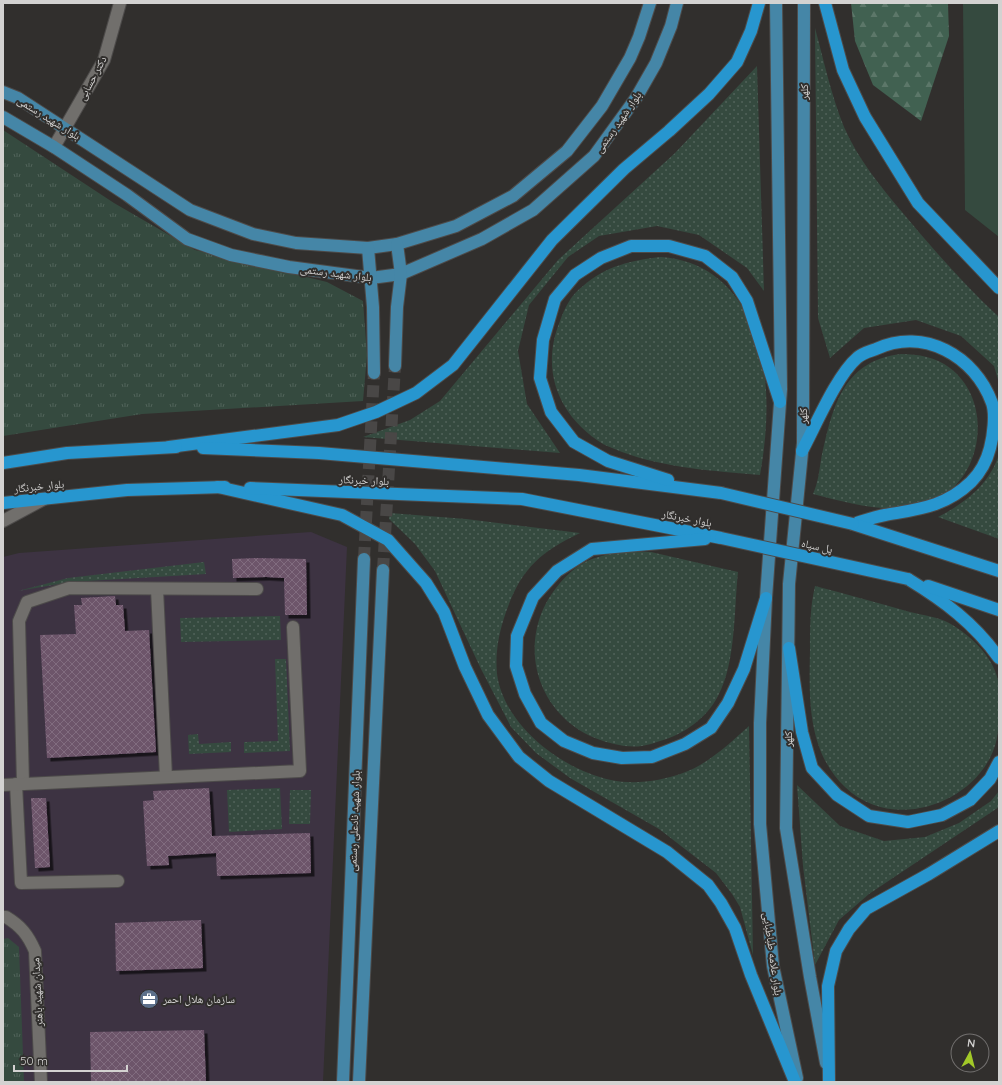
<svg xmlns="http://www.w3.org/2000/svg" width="1002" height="1085" font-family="Quicksand,'Noto Naskh Arabic',sans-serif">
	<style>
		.commercial { fill: #3d3342 }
		.grass { fill: url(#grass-dots) }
		.forest { fill: url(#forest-firs) }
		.park { fill: url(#park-tufts) }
		.garden { fill: #354a3f }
		.building { fill: url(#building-cross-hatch); filter: url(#shadow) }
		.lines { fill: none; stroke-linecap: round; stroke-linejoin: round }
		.major-tunnel { stroke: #494746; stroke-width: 12; stroke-dasharray: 12 6; stroke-linecap: butt }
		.minor-casing { stroke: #4d4b4a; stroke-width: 14 }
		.major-casing { stroke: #4d4b4a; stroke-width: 14 }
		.highway-casing { stroke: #4d4b4a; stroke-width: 14 }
		.minor { stroke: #716f6c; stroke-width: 12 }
		.major { stroke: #4586a7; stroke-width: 12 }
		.highway { stroke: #2796cf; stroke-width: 12 }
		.highway-bridge-casing { stroke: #4d4b4a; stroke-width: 14; stroke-linecap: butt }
		.highway-bridge { stroke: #2796cf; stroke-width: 12 }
		.labels { text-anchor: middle; stroke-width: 4; stroke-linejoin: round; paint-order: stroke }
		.street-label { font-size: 11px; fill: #d3d2d1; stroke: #312f2d }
		.poi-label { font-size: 11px; fill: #d3d2d1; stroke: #312f2d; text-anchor: start }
	</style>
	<defs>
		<pattern id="grass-dots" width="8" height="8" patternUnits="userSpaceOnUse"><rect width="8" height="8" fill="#354a3f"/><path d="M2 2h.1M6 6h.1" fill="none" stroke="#51635a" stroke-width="1.8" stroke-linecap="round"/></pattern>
		<pattern id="forest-firs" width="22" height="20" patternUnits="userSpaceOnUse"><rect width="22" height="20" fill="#416151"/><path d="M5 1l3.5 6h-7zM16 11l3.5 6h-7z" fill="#5c7769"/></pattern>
		<pattern id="park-tufts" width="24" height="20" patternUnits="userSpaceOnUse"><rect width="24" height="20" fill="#354a3f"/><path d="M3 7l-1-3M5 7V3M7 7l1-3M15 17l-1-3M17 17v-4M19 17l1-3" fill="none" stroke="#51635a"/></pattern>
		<pattern id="building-cross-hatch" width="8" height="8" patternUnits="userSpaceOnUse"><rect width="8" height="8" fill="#6d546b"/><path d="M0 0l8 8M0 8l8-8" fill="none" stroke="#816c7f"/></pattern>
		<filter id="shadow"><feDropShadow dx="3.5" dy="3.5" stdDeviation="0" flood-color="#0009"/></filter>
	</defs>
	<rect width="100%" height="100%" fill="#312f2d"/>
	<polygon class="commercial" points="311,532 347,547 323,1082 3,1082 3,557 19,553"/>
	<g class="grass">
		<path d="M815 28C824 61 831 95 844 127 858 159 880 186 902 212 933 249 964 285 999 317V383L994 366 961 336 916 320 864 328 830 358 818 318Z"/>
		<polygon points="757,66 764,291 747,268 699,235 657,226 599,236 568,257 529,305 518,351 527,404 560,453 363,437 410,420 440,401 558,260 675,153"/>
		<path d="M661 257C703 260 730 282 749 318 753 326 754 336 757 345 759 353 763 362 764 371 769 404 766 442 760 475 714 471 665 468 622 452 616 449 608 447 603 444 558 416 540 370 560 321 565 307 571 295 583 286 605 266 633 260 661 257Z"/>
		<path d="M901 354C918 354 936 357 950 368 987 396 986 456 954 487 945 495 932 499 921 502 915 504 907 508 901 508 871 510 841 501 813 494 818 483 819 472 821 460 832 410 841 361 901 354Z"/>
		<path d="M999 454V539L938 517C965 503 990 484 999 454Z"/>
		<path d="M390 513 466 519 580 533C540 552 521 569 506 612 499 632 495 652 497 674 504 726 563 770 611 780 634 785 661 781 683 773 708 764 729 744 749 726L753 955 740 907 732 894 716 873 659 829 570 778 536 753 511 727 481 669 435 571 415 544 389 519Z"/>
		<path d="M617 551 651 552 738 572C734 609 736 663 718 696 707 718 683 735 660 741 654 743 648 745 642 746 627 748 610 744 595 738 539 715 518 649 549 598 558 584 570 570 585 562 595 557 607 555 617 551Z"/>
		<polygon points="204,562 206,574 71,582 18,591 68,578"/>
		<path d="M815 586C847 594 878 603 910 612 922 615 939 617 949 623 972 636 995 658 999 685 1000 691 999 699 999 705 999 724 999 741 990 758 963 809 888 829 845 787 807 751 809 697 810 650 810 628 810 607 815 586Z"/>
		<polygon points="280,616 281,640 181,642 180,618"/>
		<polygon points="275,659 286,659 290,751 244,753 244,742 278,741"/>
		<polygon points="198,734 199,744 231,742 231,752 189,754 188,735"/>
		<polygon points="797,785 840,826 884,841 925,837 959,823 991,801 999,791 999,807 869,894 839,920 815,965 803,866"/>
		<polygon points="280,788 282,829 229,832 227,790"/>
		<polygon points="290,790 311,790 310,824 289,824"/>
	</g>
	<polygon class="forest" points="851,3 948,3 949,36 921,121 873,85 855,41"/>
	<g class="park">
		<polygon points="3,130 114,203 195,250 327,282 363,301 367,355 363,401 142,414 3,436"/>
		<polygon points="8,938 19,947 24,1082 3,1082 3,939"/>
	</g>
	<polygon class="garden" points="963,3 999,3 999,237 965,210"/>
	<g class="building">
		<polygon points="256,558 306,559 307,615 285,615 284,578 266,577 233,578 232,559"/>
		<polygon points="115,596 116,605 123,605 125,631 149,630 156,752 47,758 40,635 76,634 74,605 82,605 81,598"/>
		<polygon points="209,788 212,836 310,833 311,873 217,876 216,853 168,856 169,865 147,866 143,801 154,800 153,791"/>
		<polygon points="31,798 46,798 50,867 35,868"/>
		<polygon points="201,920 203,968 116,971 115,923"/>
		<polygon points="204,1030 206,1082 91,1082 90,1032"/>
	</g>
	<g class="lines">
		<g class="major-tunnel">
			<polyline points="364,559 374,373"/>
			<polyline points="383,570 395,366"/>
		</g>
		<defs>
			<g id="minor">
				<polyline points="54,147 104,60 120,3"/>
				<polyline points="3,521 44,499"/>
				<polyline points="157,589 166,777"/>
				<polyline points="16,784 21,883 118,881"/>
				<polyline points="23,784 19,621 27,602 69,588 257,589"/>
				<polyline points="3,785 300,771 293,627"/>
				<path d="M3 917H6C21 926 28 935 35 951L41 1082"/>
			</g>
			<g id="major">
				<polyline points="776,3 781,389 766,598 760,723 760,824 773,966 797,1078"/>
				<polyline points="804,3 803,443 789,584 786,828 810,977 826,1063"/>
				<polyline points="3,92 18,98 190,210 253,234 296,243 368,248 397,244 456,226 513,196 567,151 602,106 630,58 639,37 650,3"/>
				<polyline points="3,117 54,147 127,195 187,239 231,255 289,267 371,278 401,274 482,239 533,210 594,156 636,98 656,63 671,26 677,3"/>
				<polyline points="368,248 373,307 374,373"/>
				<polyline points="395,366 397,307 401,274 397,244"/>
				<polyline points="343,1082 364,559"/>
				<polyline points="359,1082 383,570"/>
			</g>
			<g id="highway">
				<polyline points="825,3 843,70 865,117 918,203 999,288"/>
				<polyline points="169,447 338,425 376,412 416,393 453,365 552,240 624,169 669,131 709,94 737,62 751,31 759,3"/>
				<polyline points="203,448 319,453 579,475 721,493"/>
				<path d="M802 451C815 427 837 375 857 358 862 353 871 351 876 349 924 327 975 356 992 403 996 414 993 437 990 448 987 460 980 473 971 482 945 507 918 509 885 515 874 517 863 521 853 524"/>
				<polyline points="3,463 67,453 176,447"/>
				<polyline points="668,480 608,461 574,442 551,412 540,378 543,340 555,299 575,275 601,258 631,246 669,246 705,256 732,277 747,301 780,402"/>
				<polyline points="218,487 342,515 388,540 426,583 444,612 465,667 488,715 519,757 549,781 667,852 708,885 721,903 735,928 751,975 795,1082"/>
				<polyline points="250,488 522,499 721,538"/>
				<polyline points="3,503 127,490 225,487"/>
				<polyline points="853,524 999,571"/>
				<polyline points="705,539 592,549 557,571 533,597 517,636 516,666 525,694 541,723 564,741 593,753 622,758 652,757 685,744 711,728 728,703 744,669 766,598"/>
				<path d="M908 579C944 601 974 623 999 658"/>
				<polyline points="928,586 999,610"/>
				<polyline points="789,648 802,732 812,768 837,795 869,816 908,822 942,815 970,800 990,779 999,762"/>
				<polyline points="829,1082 828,986 836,951 849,929 866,909 929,874 999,831"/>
			</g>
		</defs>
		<use href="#minor" class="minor-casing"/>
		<use href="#major" class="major-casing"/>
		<use href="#highway" class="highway-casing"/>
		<use href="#minor" class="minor"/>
		<use href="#major" class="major"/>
		<use href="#highway" class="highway"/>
		<defs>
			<g id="highway-bridge">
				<polyline points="721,493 853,524"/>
				<polyline points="721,538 908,579"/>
			</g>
		</defs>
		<use href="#highway-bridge" class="highway-bridge-casing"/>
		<use href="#highway-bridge" class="highway-bridge"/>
	</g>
	<defs>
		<symbol id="office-disc" viewBox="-11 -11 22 22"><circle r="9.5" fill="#5c6f8a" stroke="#312f2d"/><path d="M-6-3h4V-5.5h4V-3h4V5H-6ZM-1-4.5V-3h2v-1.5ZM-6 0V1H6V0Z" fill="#fff"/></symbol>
	</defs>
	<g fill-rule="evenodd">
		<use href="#office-disc" x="138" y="988" width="22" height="22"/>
	</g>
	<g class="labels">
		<g class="street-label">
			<text transform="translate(92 78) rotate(-62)" y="4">دکتر حسابی</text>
			<text transform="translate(804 92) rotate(-90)" y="4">کلهر</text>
			<text transform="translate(49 118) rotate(32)" y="4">بلوار شهید رستمی</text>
			<text transform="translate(618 122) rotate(-55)" y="4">بلوار شهید رستمی</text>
			<text transform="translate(336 273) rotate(7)" y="4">بلوار شهید رستمی</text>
			<text transform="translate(803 416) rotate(-90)" y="4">کلهر</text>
			<text transform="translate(364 480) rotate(2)" y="4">بلوار خبرنگار</text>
			<text transform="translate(39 486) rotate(-6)" y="4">بلوار خبرنگار</text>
			<text transform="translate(687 518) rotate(11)" y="4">بلوار خبرنگار</text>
			<text transform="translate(817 546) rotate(12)" y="4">پل سپاه</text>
			<text transform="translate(788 739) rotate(-89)" y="4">کلهر</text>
			<text transform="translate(354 821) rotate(-88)" y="4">بلوار شهید نادعلی رستمی</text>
			<text transform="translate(773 954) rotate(82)" y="4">بلوار علامه طباطبایی</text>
			<text transform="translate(37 992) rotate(-93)" y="4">میدان شهید باهنر</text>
		</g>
		<g class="poi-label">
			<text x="163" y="1003">سازمان هلال احمر</text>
		</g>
	</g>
	<rect width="1002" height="1085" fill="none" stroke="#d3d2d1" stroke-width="8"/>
	<g transform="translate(970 1053) rotate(7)"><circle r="19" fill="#312f2d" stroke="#72706f"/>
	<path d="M0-3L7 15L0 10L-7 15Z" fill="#a2c928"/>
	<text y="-6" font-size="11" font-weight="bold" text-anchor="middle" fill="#d3d2d1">N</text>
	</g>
	<path d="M14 1065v6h113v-6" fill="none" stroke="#d3d2d1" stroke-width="2"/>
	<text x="20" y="1065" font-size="12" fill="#d3d2d1" stroke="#312f2d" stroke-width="3" paint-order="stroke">50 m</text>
</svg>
